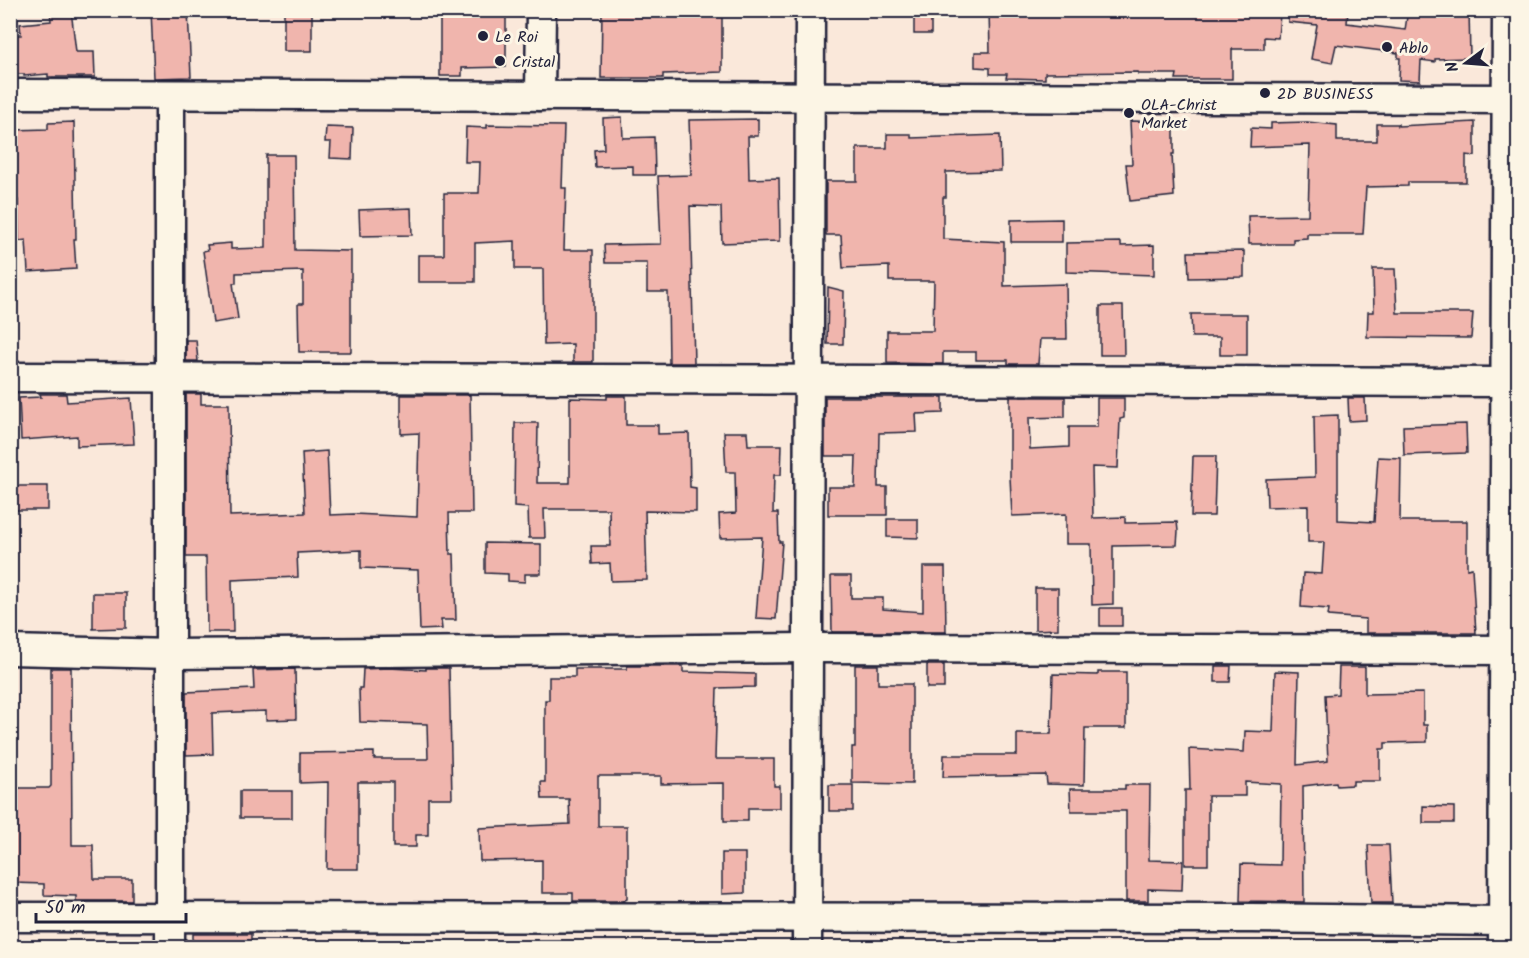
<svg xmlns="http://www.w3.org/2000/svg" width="1529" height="958" font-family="Kalam,sans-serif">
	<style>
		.building { fill: #f0b5ad; stroke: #22223b; stroke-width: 1.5 }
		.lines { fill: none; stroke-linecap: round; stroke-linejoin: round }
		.minor-casing { stroke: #22223b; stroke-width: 33 }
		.minor { stroke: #fcf5e5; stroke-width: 28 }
		.poi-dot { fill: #22223b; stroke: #fcf5e5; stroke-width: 2 }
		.labels { text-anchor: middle; stroke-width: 6; stroke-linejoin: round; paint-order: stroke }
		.poi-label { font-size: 16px; fill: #22223b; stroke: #fcf5e5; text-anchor: start }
	</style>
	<rect width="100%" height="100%" fill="#fae8da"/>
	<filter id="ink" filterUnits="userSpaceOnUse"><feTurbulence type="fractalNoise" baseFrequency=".0167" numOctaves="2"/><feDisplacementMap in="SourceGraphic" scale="12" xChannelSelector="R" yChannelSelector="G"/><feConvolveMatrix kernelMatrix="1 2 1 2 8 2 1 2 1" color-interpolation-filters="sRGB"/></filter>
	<g filter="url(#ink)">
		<g class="building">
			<polygon points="50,10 71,10 76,52 94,52 95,77 48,77 48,74 24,76 24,74 10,74 10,35 21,35 20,24 51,21"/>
			<polygon points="151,10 188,10 191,77 154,78"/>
			<rect x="284" y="10" width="28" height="41"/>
			<polygon points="440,10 506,10 506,67 462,68 462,76 440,76"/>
			<polygon points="602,10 722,10 722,72 663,74 663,78 601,78"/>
			<polygon points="989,10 1265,10 1264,12 1280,14 1278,38 1264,37 1264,49 1232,49 1232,79 1176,79 1177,74 1138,74 1138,72 1045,73 1045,79 1006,78 1007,74 990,74 990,68 975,67 975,52 990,52"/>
			<polygon points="1288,10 1348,10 1347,23 1405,30 1408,10 1445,15 1445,10 1469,10 1470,58 1435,59 1435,62 1421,60 1420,81 1399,80 1400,58 1398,58 1398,53 1336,45 1332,63 1311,59 1317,25 1288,22"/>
			<rect x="914" y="15" width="17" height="19"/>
			<polygon points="622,117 623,138 654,137 655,175 633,175 633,166 595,167 594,150 604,149 603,118"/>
			<polygon points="758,119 758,136 748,136 749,179 779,178 780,241 722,243 721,207 690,206 694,363 669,363 668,292 647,292 647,263 605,263 604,245 661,244 658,176 691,175 689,120"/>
			<polygon points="1130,121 1174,122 1174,154 1172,154 1174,196 1130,201 1126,164 1132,164"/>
			<polygon points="74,122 76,239 74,239 76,269 28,272 26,240 19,241 18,200 15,200 13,130 48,129 48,123"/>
			<polygon points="1307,122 1337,125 1337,141 1377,141 1377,124 1398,124 1398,126 1475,122 1475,156 1466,155 1466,182 1408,182 1408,186 1366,187 1363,234 1307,234 1307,238 1293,239 1293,244 1249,244 1248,216 1308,215 1310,145 1250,147 1251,128 1271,129 1271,123"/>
			<polygon points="487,125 564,126 562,188 566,188 564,250 593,250 593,362 573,362 573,344 544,345 543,269 515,269 515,241 475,243 475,282 418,282 418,255 444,255 444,193 479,193 480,162 465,162 466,127 487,128"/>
			<polygon points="326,127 353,128 352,159 330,158 331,142 325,142"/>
			<polygon points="887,134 911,134 911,138 1000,135 1001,171 946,172 946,197 943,197 943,239 1004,242 1004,286 1066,284 1067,339 1040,339 1038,364 1008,364 1008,360 976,360 976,352 943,352 943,364 887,363 887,331 933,331 934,281 889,281 889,266 843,268 841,235 826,235 826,181 857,181 857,148 887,148"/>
			<polygon points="266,155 294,155 295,250 351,251 351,352 299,352 298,304 303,304 303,271 236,273 236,283 233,283 238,319 213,323 203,251 208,250 207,245 231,243 231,249 266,248"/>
			<polygon points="411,208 412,235 360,236 359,210"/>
			<polygon points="1062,219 1062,242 1011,242 1011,220"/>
			<polygon points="1121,242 1121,246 1154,245 1154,275 1066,272 1066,243"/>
			<polygon points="1244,251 1244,277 1189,278 1188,252"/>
			<polygon points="1373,269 1395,269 1397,313 1473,313 1471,338 1367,337 1368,312 1374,312"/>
			<polygon points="828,287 844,291 843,344 827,344"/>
			<polygon points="1100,306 1123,306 1124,355 1100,355"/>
			<polygon points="1191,314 1247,314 1247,355 1220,355 1220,337 1192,337"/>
			<polygon points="186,340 196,340 198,361 186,361"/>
			<polygon points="40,394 66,394 67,402 131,398 134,444 77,446 77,436 21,440 19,398 41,397"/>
			<polygon points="186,394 201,394 201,404 229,404 230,516 305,513 302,453 327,451 330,515 354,514 417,517 419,433 401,434 401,395 470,395 472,513 449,513 450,554 454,554 456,620 441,620 442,629 420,630 418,570 361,568 361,550 297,553 298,577 232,580 233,632 207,632 206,557 186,557"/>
			<polygon points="607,396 626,396 626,425 658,425 658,434 689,433 690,487 696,488 696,512 645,511 647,580 611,581 610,563 592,564 591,546 610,546 609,509 544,509 545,538 529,538 528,508 514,507 515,423 538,423 537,483 570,483 570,398 607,399"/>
			<polygon points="825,397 943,397 943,413 916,414 917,432 879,433 878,487 887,487 887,515 828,515 828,487 855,487 856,456 825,456"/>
			<polygon points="1010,397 1065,397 1065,417 1029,418 1030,449 1069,447 1069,427 1097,427 1097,398 1124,398 1124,418 1120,419 1118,468 1092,467 1093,518 1125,517 1125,523 1177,522 1178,531 1177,545 1113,546 1113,604 1092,605 1091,544 1066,544 1066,514 1012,516 1010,477"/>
			<polygon points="1348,398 1365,398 1366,420 1349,421"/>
			<polygon points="1338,415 1338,520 1374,522 1378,457 1401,458 1400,521 1467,521 1467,569 1472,568 1476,633 1366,633 1366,619 1328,616 1329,609 1301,607 1303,573 1322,574 1324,542 1308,542 1308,506 1267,507 1266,479 1315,477 1314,416"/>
			<polygon points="1466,424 1467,453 1404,455 1403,426"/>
			<polygon points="724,432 747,432 748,445 782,445 781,475 774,475 773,513 778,513 779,542 782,542 776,619 756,618 762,537 720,538 719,514 736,513 735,472 726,472"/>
			<polygon points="1193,456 1216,456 1214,516 1191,516"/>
			<rect x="14" y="486" width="34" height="24"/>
			<polygon points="887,519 918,519 918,538 887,537"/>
			<polygon points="485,543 541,544 541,574 525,574 525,582 508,581 508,574 485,573"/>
			<polygon points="923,567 945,567 946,632 832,632 831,576 851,576 851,598 883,598 883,609 923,612"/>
			<polygon points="1035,588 1058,588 1058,629 1035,630"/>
			<polygon points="93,593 126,593 126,628 93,629"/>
			<rect x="1100" y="608" width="22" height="18"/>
			<polygon points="855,665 878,665 878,684 912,684 912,784 852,783 852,747 855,747"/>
			<rect x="927" y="665" width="17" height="23"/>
			<polygon points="627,666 683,666 683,672 755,674 755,687 717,688 715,759 774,759 774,786 780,786 780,808 748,808 748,821 724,821 724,783 661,784 661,776 598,776 598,826 627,826 627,899 623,901 573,901 573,893 542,893 542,860 480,861 479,828 570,824 569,799 542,799 541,782 545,782 545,700 549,700 549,677 575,677 575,669 627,669"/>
			<polygon points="1215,666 1231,666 1230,682 1215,682"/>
			<polygon points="1339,667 1365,667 1365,694 1423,693 1423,725 1427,725 1427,742 1385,743 1385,749 1380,749 1380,781 1353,781 1353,785 1337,786 1336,782 1303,786 1304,902 1240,901 1241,864 1280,865 1281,784 1245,782 1245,796 1208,796 1208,865 1185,865 1185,790 1190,790 1189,749 1244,752 1245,731 1273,732 1275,671 1299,672 1297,765 1328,761 1325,695 1338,694"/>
			<polygon points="51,668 71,668 72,845 93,845 94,879 132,879 132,901 76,901 76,896 44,895 44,884 14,883 13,788 49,788 51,786"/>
			<polygon points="389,668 426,670 426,668 449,668 452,798 428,798 428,835 416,835 416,847 393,847 393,782 358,782 358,869 327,869 328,782 300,783 300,753 374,752 374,759 428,759 427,724 360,722 359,688 362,688 363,669"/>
			<polygon points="295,669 296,719 266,720 266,711 212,713 213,754 186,755 186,692 254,689 253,670"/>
			<polygon points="1098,672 1126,672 1126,728 1085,728 1084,785 1047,784 1046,775 943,777 944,755 1017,755 1017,734 1051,734 1053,674 1098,675"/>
			<rect x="829" y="785" width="24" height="26"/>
			<polygon points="1125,785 1150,785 1149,860 1183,861 1182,890 1148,889 1148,901 1126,901 1126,811 1071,811 1070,789 1125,789"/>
			<rect x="240" y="791" width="52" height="27"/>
			<polygon points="1423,806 1454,807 1454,823 1423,823"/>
			<polygon points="1368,845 1389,845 1392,903 1371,903"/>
			<polygon points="722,853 745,853 745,893 722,894"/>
			<rect x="193" y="934" width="58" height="14"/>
		</g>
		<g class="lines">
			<defs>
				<g id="minor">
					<polyline points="10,94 1518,99"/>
					<polyline points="540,96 541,10"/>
					<polyline points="10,377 1505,382"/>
					<polyline points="10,650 170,654 809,648 1518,650"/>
					<polyline points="10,917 1250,918 1503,921"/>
					<polyline points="170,948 170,95"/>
					<polyline points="807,948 810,10"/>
					<polyline points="1503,948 1507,10"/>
				</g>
			</defs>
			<use href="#minor" class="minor-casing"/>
			<use href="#minor" class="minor"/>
		</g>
	</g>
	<g class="poi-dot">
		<circle cx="483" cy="36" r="6"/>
		<circle cx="1387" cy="47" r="6"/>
		<circle cx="500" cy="61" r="6"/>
		<circle cx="1265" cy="93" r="6"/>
		<circle cx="1129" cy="113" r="6"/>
	</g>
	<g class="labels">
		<g class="poi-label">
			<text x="495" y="42">Le Roi</text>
			<text x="1399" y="53">Ablo</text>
			<text x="512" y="67">Cristal</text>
			<text x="1277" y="99">2D BUSINESS</text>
			<text x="1141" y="110">OLA-Christ<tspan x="1141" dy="18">Market</tspan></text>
		</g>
	</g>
	<rect width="1529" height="958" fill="none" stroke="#fcf5e5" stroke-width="36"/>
	<rect x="18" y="18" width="1493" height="922" fill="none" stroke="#22223b" stroke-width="2" filter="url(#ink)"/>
	<g transform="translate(1466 63) rotate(254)" stroke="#fcf5e5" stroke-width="4.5" paint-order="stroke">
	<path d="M0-4.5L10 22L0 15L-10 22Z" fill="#22223b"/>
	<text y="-9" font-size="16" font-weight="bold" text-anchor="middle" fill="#22223b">N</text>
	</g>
	<path d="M36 913v9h150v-9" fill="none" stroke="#22223b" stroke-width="3"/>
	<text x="45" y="913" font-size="18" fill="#22223b" stroke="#fcf5e5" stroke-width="4.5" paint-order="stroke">50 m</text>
</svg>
